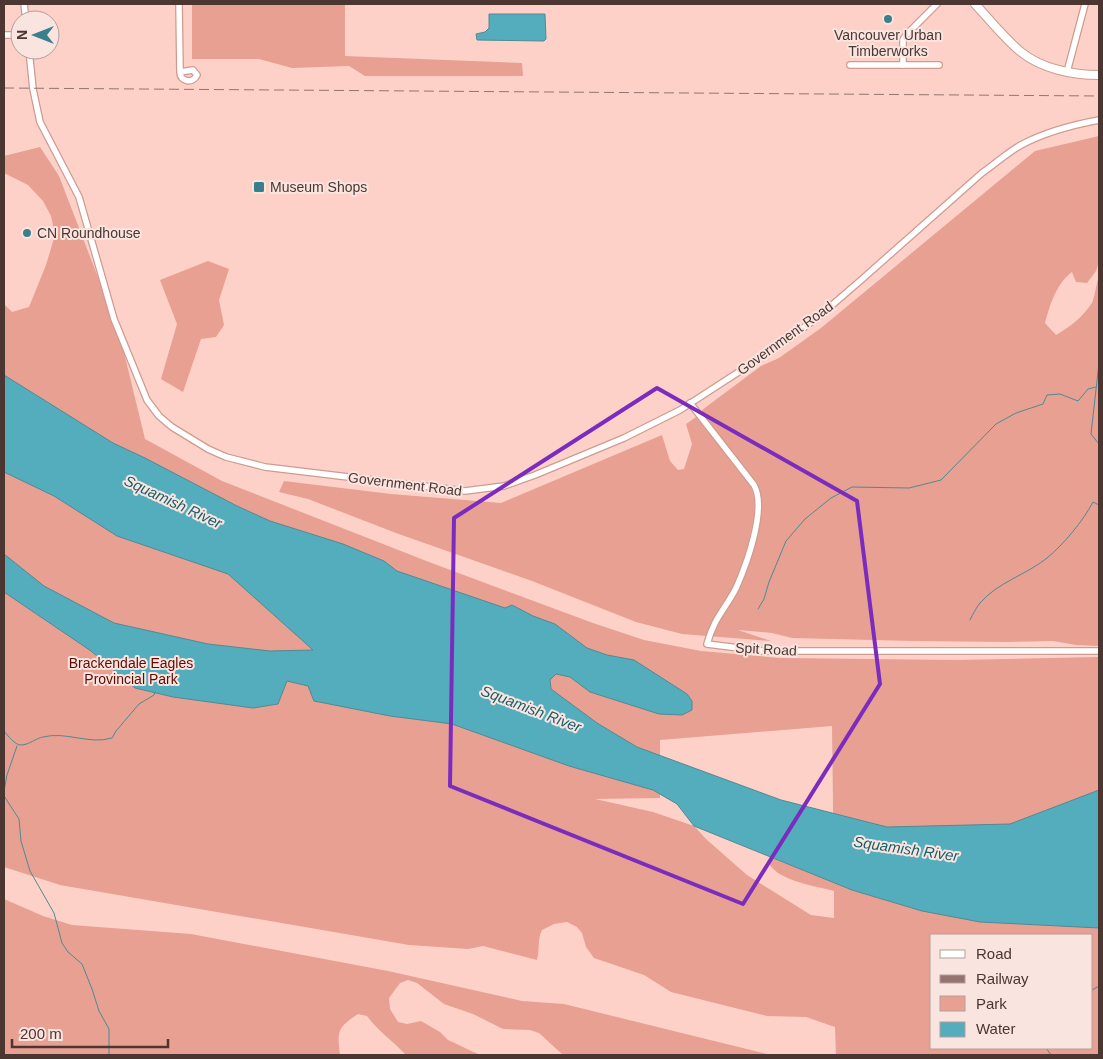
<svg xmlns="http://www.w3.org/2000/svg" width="1103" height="1059" font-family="Arial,sans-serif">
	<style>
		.green { fill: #e7a092; fill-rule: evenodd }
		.water { fill: #54adbd; stroke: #518993 }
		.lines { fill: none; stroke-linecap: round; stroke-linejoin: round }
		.stream { stroke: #518993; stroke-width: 1 }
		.street-casing { stroke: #ce9b90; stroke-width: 8 }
		.secondary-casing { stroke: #ce9b90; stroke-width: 10 }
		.street { stroke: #fff; stroke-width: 5.5 }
		.secondary { stroke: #fff; stroke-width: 8 }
		.rail { stroke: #93746e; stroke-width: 1; stroke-dasharray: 10 5; stroke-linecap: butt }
		.marked { fill: none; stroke: #7b2cbf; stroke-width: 4; stroke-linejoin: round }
		.poi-dot { fill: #3a7f8c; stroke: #fae4df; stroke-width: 2 }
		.labels { text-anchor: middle; stroke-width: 4; stroke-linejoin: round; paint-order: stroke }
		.poi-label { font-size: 14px; fill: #4b3632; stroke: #fae4df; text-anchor: start }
		.street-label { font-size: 14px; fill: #4b3632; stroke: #fae4df }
		.park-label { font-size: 14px; fill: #5f0b02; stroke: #fae4df }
		.water-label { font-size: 15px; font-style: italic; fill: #155f6b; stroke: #fae4df }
	</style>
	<rect width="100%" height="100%" fill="#fdd1c8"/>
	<g class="green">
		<polygon points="192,4 345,4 345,56 522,63 523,76 365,76 349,66 292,68 259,59 192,59"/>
		<path d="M1099 136V262L1096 271 1087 283 1076 282 1072 272C1056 284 1050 305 1045 323L1056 335C1072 325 1081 319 1092 303 1094 299 1097 282 1099 275V646L1076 645 1053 641 1009 642 914 641 792 638 772 633 738 630 771 641 682 634 636 622 532 581 396 533 308 499 279 492 284 481 391 494 501 503 662 435 670 461 678 470 684 469 692 444 686 424 696 417 749 483C759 502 754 520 749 540H752L736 586 732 603C744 576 765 530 761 501 760 493 757 486 753 479L703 415 702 410 761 366 779 358 821 328 1035 151Z"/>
		<path d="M40 147 59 176 119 332 145 439 222 481 429 562 593 623 644 640 701 651 780 658 957 660 1099 657V1055H836L835 1027 806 1017 767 1016 671 992 644 975 594 958 586 947 582 933 577 927 567 922 554 924 542 930C537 940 540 949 537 960L483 946 468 949 409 945 60 885 4 867V304L12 312 29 307 46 265 55 235 51 216 43 201 28 185 4 173V156ZM832 726 834 882 772 858 769 864C780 881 815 886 834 891V918L811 915 747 875 706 839 694 826 653 812 595 799 660 798V740ZM932 935H1092V1048H932Z"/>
		<polygon points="208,261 229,269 219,300 224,325 216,337 201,339 183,392 161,379 177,324 160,280"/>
		<path d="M4 899 43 916 72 925 191 934 388 971 522 1001 564 1004 771 1055H563L539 1033 530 1030 503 1029 473 1014 444 1004 417 983 408 980 400 983 389 998 390 1009 398 1022 407 1024 421 1021 440 1032 448 1040 480 1055H406C393 1041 378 1031 367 1016L358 1014C337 1028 337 1031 340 1055H4Z"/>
	</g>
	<g class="water">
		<polygon points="489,14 545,14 546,39 544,41 477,40 476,34 485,32 489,28"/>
		<polygon points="4,375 113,443 145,458 237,506 270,521 343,544 384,561 397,571 505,608 512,605 533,616 555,624 587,648 607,655 634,660 687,694 692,701 692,710 682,715 659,714 590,692 570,677 556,674 550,680 551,689 597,723 637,747 781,800 887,827 1010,824 1099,790 1099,928 980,922 922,911 852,890 694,826 677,804 653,790 569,766 452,724 390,716 314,701 308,686 287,681 278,704 253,708 173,697 135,688 91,651 4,592 4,554 44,586 114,623 208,644 270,651 313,650 228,574 117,536 54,496 4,472"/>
	</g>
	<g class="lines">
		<g class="stream">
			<polyline points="1099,363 1091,434 1099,444"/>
			<polyline points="758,609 764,599 769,582 786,541 805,519 831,498 852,487 909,488 941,480 996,424 1016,413 1043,404 1047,395 1060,394 1078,401 1088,389 1096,387"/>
			<path d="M970 620C973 614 976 608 980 603 998 582 1026 575 1047 558 1064 544 1083 521 1093 502L1099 505"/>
			<path d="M4 731C8 736 15 745 21 745 29 745 36 738 43 737 66 731 89 745 112 738L116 731 139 704 154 695 155 692"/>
			<polyline points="4,791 7,775 17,746"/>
			<polyline points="4,796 19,819 21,841 30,871 54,913 62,943 68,952 82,964 92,989 99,1011 109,1029 109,1055"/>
			<polyline points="1092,990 1099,986"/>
			<polyline points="1046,1048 1051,1055"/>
		</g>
		<defs>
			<g id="street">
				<polyline points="24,4 26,20"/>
				<path d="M179 4 180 72C180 82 193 84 197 75L193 70 180 72"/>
				<polyline points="4,35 20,35"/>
				<path d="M29 50 33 89 40 122 79 197 114 319 147 400 159 416 172 427 208 449 226 457 265 467 465 491 504 486 535 475 624 438 680 410 777 347 817 318 860 281 982 173C995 164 1007 153 1021 145 1045 132 1072 125 1099 120"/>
				<polyline points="850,65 939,65"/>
				<polyline points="903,65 903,40 906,35 937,4"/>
				<polyline points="1067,72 1085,4"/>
				<path d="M690 403 754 485C767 508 747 563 737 586 731 599 722 610 715 623 712 629 709 637 707 644L763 651H1099"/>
			</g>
			<path id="secondary" d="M975 4C990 20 1004 38 1021 52 1042 69 1073 75 1099 75"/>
		</defs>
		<use href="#street" class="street-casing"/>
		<use href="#secondary" class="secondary-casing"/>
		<use href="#street" class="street"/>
		<use href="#secondary" class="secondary"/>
		<polyline class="rail" points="4,88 1099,96"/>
	</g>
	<path class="marked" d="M657 388 857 501 880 684 743 904 450 786 454 518Z"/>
	<g class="poi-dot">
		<circle cx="888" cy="19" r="5"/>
		<rect x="253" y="181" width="12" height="12" rx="2.5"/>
		<circle cx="27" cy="233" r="5"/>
	</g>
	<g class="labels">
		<g class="poi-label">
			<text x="888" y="40" text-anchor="middle">Vancouver Urban<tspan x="888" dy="16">Timberworks</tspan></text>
			<text x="270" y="192">Museum Shops</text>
			<text x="37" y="238">CN Roundhouse</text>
		</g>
		<g class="street-label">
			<text transform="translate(785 338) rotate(-36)" y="5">Government Road</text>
			<text transform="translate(405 484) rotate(7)" y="5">Government Road</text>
			<text transform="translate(766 649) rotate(3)" y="5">Spit Road</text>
		</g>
		<g class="park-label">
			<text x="131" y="668">Brackendale Eagles<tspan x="131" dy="16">Provincial Park</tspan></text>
		</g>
		<g class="water-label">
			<text transform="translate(173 502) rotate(25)" y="5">Squamish River</text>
			<text transform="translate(531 709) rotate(21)" y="5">Squamish River</text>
			<text transform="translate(906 849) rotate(8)" y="5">Squamish River</text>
		</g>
	</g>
	<rect width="1103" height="1059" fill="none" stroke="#4b3632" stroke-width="10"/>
	<rect x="930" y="934" width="162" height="115" fill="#fae4df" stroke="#b49e9a"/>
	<rect x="940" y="950" width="25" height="8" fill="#ffffff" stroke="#b49e9a"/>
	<text x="976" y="959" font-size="15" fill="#4b3632">Road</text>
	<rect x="940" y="975" width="25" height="8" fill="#93746e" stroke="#b49e9a"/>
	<text x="976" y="984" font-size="15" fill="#4b3632">Railway</text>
	<rect x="940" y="996" width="25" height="15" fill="#e7a092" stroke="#b49e9a"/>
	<text x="976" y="1009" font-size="15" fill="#4b3632">Park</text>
	<rect x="940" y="1022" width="25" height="15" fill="#54adbd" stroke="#b49e9a"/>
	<text x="976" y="1034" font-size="15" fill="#4b3632">Water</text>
	<g transform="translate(35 35) rotate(270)"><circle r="24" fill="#fae4df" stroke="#b49e9a"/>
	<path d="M0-4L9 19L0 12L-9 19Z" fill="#3a7f8c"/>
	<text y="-8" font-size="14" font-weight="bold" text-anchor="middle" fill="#4b3632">N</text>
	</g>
	<path d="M12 1039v8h156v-8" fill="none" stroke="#4b3632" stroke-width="2.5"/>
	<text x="20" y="1039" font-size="15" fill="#4b3632" stroke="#fae4df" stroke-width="4" paint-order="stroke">200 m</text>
</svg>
